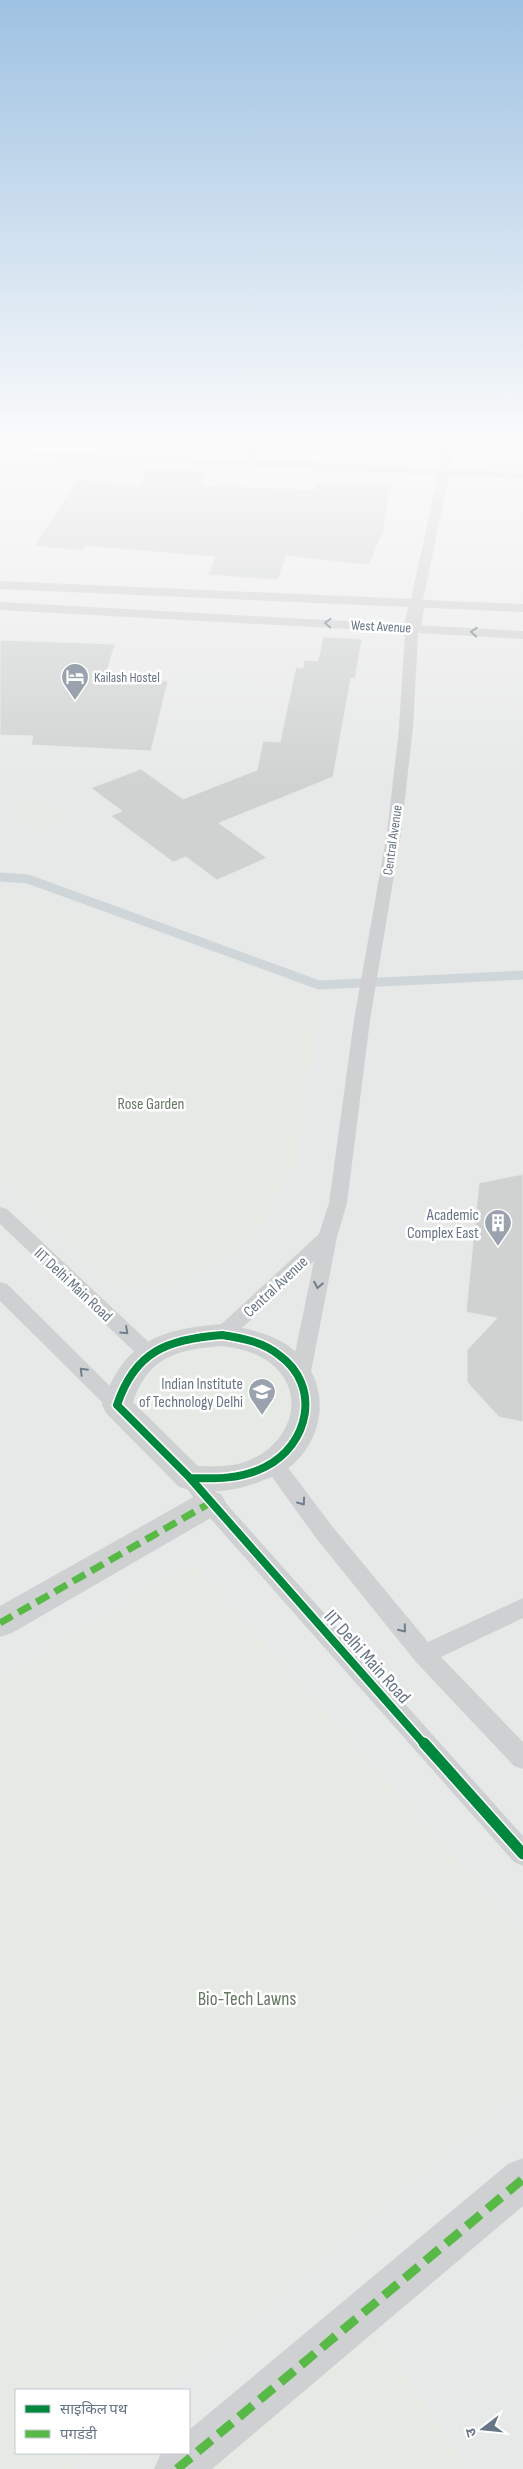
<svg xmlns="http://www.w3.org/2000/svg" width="523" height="2469" font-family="'Sofia Sans Condensed','Noto Sans Devanagari',sans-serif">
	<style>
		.built { fill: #e7e9e8; fill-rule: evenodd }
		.green { fill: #e6eae4 }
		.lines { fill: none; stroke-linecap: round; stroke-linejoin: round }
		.stream { stroke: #cfd6d9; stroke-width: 9 }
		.building { fill: #d0d2d2; stroke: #e6e6e6 }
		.service { fill: #cfd0d1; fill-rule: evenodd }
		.pedestrian { fill: #cfd0d1; fill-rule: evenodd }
		.minor { fill: #cfd0d1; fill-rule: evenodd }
		.quiet-far1 { stroke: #58b947; stroke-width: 7; stroke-dasharray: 14 7; stroke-linecap: butt }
		.quiet { stroke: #58b947; stroke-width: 9; stroke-dasharray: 18 9; stroke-linecap: butt }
		.cycleway-far1-casing { stroke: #fff; stroke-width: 11 }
		.cycleway-casing { stroke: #fff; stroke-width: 14 }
		.cycleway-far1 { stroke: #00873e; stroke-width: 8 }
		.cycleway { stroke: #00873e; stroke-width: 11 }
		.oneway { stroke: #717e8e }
		.labels { text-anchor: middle; stroke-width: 5; stroke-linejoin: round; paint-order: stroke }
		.far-street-label { font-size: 14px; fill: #677586; stroke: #fff }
		.far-poi-label { font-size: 14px; fill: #677586; stroke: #fff; text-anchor: start }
		.park-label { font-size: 16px; fill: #647862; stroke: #fff }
		.poi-label { font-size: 16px; fill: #677586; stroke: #fff; text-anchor: end }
		.street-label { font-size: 16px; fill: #677586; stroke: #fff }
		.near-street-label { font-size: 19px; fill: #677586; stroke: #fff }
		.near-park-label { font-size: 19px; fill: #647862; stroke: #fff }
	</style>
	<rect width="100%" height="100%" fill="#f7f7f6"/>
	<path class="built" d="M0 442H523V2469H0ZM16 2390H189V2453H16Z"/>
	<g class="green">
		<polygon points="21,797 68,808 50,832 11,824"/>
		<polygon points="0,888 12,889 316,995 315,1033 294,1167 250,1241 173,1287 118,1292 0,1175"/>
		<path d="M214 1349C232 1351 250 1353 266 1363 307 1389 296 1444 253 1461 234 1468 217 1469 197 1468L136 1403C152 1362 172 1355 214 1349Z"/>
		<polygon points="191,1562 523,1935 523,2090 164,2390 16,2390 16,2453 89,2453 70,2469 4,2469 0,2462 0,1679"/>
		<polygon points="370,2327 469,2469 201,2469"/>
	</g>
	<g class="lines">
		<polyline class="stream" points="0,877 28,879 319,985 523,975"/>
	</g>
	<g class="building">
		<polygon points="146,469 206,471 203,485 316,490 317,483 390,486 384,530 369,565 286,556 278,580 208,575 215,557 86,546 83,551 34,546 78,479 141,486"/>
		<polygon points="323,637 362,639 355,679 351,678 333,777 219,823 267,858 217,880 186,857 173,862 111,816 122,811 91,788 141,769 183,799 257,770 263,741 280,742 296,667 303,668 304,660 318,661"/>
		<polygon points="0,640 115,644 105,678 168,681 151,751 31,745 33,736 0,735"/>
		<polygon points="523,1174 523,1422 499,1417 467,1382 467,1350 497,1318 466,1312 479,1183"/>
	</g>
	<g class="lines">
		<g class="service">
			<polygon points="247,442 257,442 256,460 439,469 442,442 452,442 450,469 523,473 523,479 449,476 423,600 523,604 523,612 0,589 0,581 411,599 438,475 0,455 0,449 245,460"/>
			<polygon points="0,602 523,631 523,639 418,633 413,728 401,833 370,1020 347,1203 337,1237 310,1377 307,1382 300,1385 293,1382 290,1377 314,1261 229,1340 222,1342 215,1340 212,1335 215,1330 319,1234 329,1203 354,1020 387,833 399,728 405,632 0,610"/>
			<polygon points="0,1207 7,1209 156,1349 159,1354 156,1359 149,1361 142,1359 0,1224"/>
			<polygon points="0,1282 7,1284 124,1400 127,1405 124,1410 117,1413 110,1410 0,1301"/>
			<polygon points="273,1455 280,1457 332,1526 428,1642 523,1598 523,1618 441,1657 523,1742 523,1769 514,1766 416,1662 316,1538 262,1463 266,1457"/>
			<polygon points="190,1470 198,1472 523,1836 523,1866 514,1862 202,1509 179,1478 182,1472"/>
		</g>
		<g class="pedestrian">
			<polygon points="210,1490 221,1494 226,1503 221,1512 12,1633 0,1637 0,1606 199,1494"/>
			<polygon points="523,2158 523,2206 212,2469 154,2469 161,2453 189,2453 189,2430 508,2164"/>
		</g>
		<g class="minor">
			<polygon points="416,598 422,599 425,603 421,628 419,632 405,632 403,628 410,599"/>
			<path d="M222 1324C245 1328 271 1333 290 1347 330 1377 329 1434 291 1466 279 1475 265 1480 250 1485 228 1492 201 1494 179 1487L106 1413 102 1405C123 1342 159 1329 222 1324ZM222 1346C239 1348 255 1352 269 1362 307 1390 293 1439 254 1458 237 1467 217 1467 198 1466L133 1402C148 1357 178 1349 222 1346Z"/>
		</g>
		<polyline class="quiet-far1" points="0,1623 210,1503"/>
		<polyline class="quiet" points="177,2469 523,2179"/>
		<defs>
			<g id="cycleway-far1">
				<path d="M222 1335C242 1338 263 1342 279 1355 322 1386 309 1445 265 1467 241 1479 216 1479 190 1478L117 1405C135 1351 168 1339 222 1335Z"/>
				<polyline points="190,1478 425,1745"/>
			</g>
			<polyline id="cycleway" points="424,1743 523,1854"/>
		</defs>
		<use href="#cycleway-far1" class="cycleway-far1-casing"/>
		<use href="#cycleway" class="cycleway-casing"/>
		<use href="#cycleway-far1" class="cycleway-far1"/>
		<use href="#cycleway" class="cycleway"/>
	</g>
	<defs><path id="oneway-chevron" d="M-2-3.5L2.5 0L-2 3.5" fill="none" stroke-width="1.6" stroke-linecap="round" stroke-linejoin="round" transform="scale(1.25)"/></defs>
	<g class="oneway">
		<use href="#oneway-chevron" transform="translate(328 623) rotate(-177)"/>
		<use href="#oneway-chevron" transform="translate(474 632) rotate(-176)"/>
		<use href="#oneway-chevron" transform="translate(318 1285) rotate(101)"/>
		<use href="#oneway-chevron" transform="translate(125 1331) rotate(43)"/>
		<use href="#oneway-chevron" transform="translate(83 1371) rotate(-135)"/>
		<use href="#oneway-chevron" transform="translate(302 1502) rotate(54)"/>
		<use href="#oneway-chevron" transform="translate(403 1629) rotate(51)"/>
	</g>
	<linearGradient id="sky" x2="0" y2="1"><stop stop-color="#9ec2e2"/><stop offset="0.56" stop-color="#fbfbfb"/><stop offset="1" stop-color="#fbfbfb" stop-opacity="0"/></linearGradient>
	<rect width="523" height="788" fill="url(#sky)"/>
	<defs>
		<symbol id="hotel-pin" viewBox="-11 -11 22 30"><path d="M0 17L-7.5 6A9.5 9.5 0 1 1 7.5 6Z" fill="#99a2ad" stroke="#fff"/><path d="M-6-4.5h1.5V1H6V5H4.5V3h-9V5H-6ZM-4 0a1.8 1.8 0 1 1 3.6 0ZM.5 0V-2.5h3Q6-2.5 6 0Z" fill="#fff"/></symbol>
		<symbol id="building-pin" viewBox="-11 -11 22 30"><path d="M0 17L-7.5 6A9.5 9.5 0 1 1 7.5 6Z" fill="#99a2ad" stroke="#fff"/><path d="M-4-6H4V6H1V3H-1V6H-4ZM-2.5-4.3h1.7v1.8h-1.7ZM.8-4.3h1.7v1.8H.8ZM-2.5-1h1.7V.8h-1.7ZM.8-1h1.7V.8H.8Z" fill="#fff"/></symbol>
		<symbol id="university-pin" viewBox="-11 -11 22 30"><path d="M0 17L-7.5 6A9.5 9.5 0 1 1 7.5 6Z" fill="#99a2ad" stroke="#fff"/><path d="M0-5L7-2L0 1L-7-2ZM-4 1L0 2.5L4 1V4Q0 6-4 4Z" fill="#fff"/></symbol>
	</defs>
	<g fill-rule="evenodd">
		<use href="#hotel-pin" x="59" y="661" width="32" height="43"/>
		<use href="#building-pin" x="482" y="1207" width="32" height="43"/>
		<use href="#university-pin" x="246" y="1376" width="32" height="43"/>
	</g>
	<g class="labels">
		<g class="far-street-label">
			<text transform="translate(381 626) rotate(3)" y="5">West Avenue</text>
			<text transform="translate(392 840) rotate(-82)" y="5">Central Avenue</text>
		</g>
		<g class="far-poi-label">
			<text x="94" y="682">Kailash Hostel</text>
		</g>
		<g class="park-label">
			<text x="151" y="1109">Rose Garden</text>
		</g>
		<g class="poi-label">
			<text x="479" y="1220">Academic<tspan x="479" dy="18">Complex East</tspan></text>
			<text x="243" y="1389">Indian Institute<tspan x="243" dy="18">of Technology Delhi</tspan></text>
		</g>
		<g class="street-label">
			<text transform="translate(74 1284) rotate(43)" y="6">IIT Delhi Main Road</text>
			<text transform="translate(275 1286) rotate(-43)" y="6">Central Avenue</text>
		</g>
		<g class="near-street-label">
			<text transform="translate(368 1656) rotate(48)" y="7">IIT Delhi Main Road</text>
		</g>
		<g class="near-park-label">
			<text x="247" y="2005">Bio-Tech Lawns</text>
		</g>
	</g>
	<rect x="15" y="2389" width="175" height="65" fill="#ffffff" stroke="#c2c8cf"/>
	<rect x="25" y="2405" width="25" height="8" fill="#00873e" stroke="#c2c8cf"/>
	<text x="60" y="2414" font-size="15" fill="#677586">साइकिल पथ</text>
	<rect x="25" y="2430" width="25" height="8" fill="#58b947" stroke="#c2c8cf"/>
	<text x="60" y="2439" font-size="15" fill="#677586">पगडंडी</text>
	<g transform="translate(483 2429) rotate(254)" stroke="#ffffff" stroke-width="4" paint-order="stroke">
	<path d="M0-4L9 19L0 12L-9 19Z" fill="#677586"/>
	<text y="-8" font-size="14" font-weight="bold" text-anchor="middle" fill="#677586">उ</text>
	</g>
</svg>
